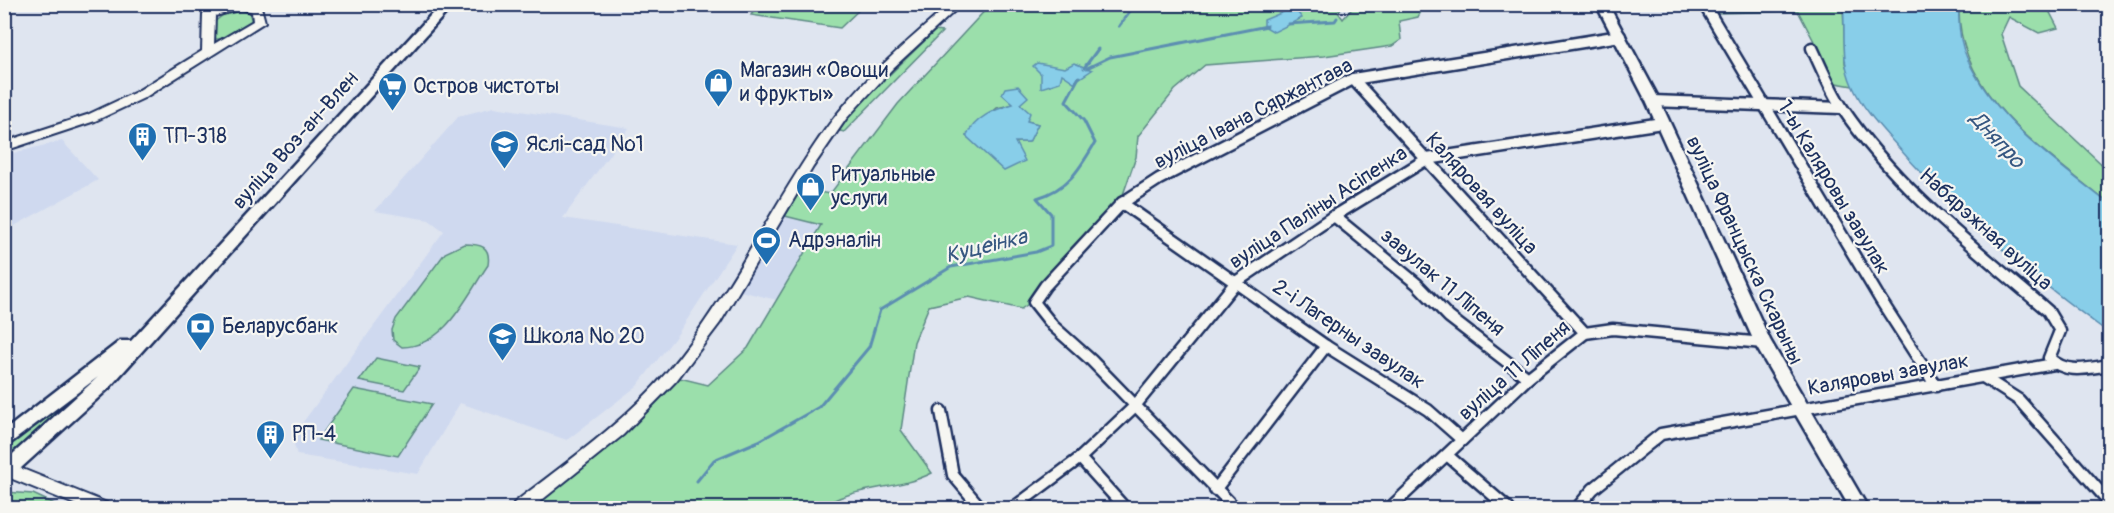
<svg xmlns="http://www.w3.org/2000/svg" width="2114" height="513" font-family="Pangolin,sans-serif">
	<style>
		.built { fill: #cfd9ef }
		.green { fill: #9bdfab; stroke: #5b8784; stroke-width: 1.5; fill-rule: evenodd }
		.water { fill: #88cee9; stroke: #5c8eb1; stroke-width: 1.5 }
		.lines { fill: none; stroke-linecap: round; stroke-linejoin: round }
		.stream { stroke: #5c8eb1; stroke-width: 3 }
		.minor-casing { stroke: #1b2f5e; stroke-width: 15 }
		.tertiary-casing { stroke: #1b2f5e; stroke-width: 4 }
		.secondary-casing { stroke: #1b2f5e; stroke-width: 5 }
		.minor { stroke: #f6f6f2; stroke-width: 10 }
		.tertiary { fill: #f6f6f2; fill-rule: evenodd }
		.secondary { fill: #f6f6f2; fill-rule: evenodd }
		.labels { text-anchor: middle; stroke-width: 4.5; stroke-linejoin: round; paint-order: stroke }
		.poi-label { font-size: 21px; fill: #1b2f5e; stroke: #f6f6f2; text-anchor: start }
		.street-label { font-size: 21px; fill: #1b2f5e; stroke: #f6f6f2 }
		.water-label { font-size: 22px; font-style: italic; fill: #365781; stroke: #f6f6f2 }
	</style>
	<rect width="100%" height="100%" fill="#dfe5f0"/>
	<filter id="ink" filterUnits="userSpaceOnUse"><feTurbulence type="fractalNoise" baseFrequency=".0167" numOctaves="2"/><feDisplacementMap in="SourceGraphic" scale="12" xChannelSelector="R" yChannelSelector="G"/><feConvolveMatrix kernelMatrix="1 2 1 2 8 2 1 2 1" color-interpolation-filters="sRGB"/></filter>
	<g filter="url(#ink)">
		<g class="built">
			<polygon points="494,107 629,128 563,218 737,244 677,335 637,386 567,440 460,403 418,474 297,455 292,437 444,231 429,220 375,211 459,116"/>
			<polygon points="62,141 98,180 5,231 5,155"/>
			<polygon points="785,216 821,224 777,300 740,291"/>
		</g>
		<g class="green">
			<polygon points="757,5 757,4 864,5 840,28 751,15"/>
			<path d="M990 5H1344L1338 12 1343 19 1355 5H1424L1418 17 1399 21 1401 40 1392 46 1324 56 1205 65 1175 90 1138 136 1136 157 1117 212 1037 298 1021 309 969 297 929 306 914 342 901 430 932 473C897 491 852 485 821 508H533L597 457 680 378 708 385 748 348 821 225 785 216 802 187 808 186 806 190 830 194 898 104ZM1014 104 1027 121 1038 124 1029 142H1015L1019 153 978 145 966 136 997 108Z"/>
			<polygon points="1710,5 1843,5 1845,63 1853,86 1836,83 1798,11 1714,13"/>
			<path d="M1959 5H2046L2058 28 2039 33 2009 17 2001 34 2018 86 2109 171V204C2047 152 1956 96 1959 5Z"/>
			<polygon points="236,10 249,12 252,22 222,39 214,39 213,23 223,15"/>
			<polygon points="935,31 942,32 844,132 836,130 861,102"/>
			<path d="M464 244C481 244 491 246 488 265 466 297 446 346 402 347L393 340 392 330 396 319 445 253Z"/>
			<polygon points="376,358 420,367 404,390 359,381"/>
			<polygon points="84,385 89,387 5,458 5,447"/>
			<polygon points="354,389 432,404 398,456 318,440"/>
			<polygon points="5,492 33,494 63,508 5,508"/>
		</g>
		<g class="water">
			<path d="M1843 5H1959C1958 23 1959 41 1967 58 1994 120 2058 163 2109 204V333C2033 278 1960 218 1898 147 1882 129 1862 108 1852 85 1840 59 1846 32 1843 5Z"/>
			<polygon points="1288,10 1298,13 1302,18 1274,32 1264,26 1264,20"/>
			<polygon points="1037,63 1065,68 1074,63 1092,70 1074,82 1062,74 1060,82 1041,88 1041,74 1033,66"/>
			<path d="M1018 86 1028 97 1020 104 1030 113 1027 121 1038 124 1029 142H1015L1025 161 1004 171 966 136C976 117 993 110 1013 104L1002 94 1005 88Z"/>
		</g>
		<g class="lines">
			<g class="stream">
				<polyline points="1288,24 1335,21 1337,18"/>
				<polyline points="1119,26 1135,4"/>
				<polyline points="1084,68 1098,49"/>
				<polyline points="1087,68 1110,57 1267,26"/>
				<path d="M697 481 714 460 759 441 819 407 869 347 880 310 951 267 1036 252 1051 246V214L1037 198C1068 189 1079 170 1095 143L1084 121 1066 101 1079 77"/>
			</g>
			<defs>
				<g id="minor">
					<polyline points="1704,4 1880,299 1936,386"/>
					<polyline points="209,14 210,4"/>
					<path d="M1812 48C1822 69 1830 90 1843 109 1897 189 1976 249 2048 311L2060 331 2049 358C2067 375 2088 368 2110 365"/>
					<polyline points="1353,79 1585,333"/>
					<polyline points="1653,101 1841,108"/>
					<polyline points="1122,203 1326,346 1428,410 1462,440"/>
					<polyline points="1334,216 1417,284 1449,317 1528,378"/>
					<polyline points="1983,377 2019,400 2110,503"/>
					<polyline points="941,411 953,475 981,508"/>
					<polyline points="1447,455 1508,508"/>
					<polyline points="1080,458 1125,508"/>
					<polyline points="1215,490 1326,346"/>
					<polyline points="1013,508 1080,458 1134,407 1236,282 1334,216 1427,159 1662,123"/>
					<polyline points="1235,508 1091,360 1053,326 1034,302 1045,286 1122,203 1159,179 1353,79 1620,36"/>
					<polyline points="1390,508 1528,378 1585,333 1613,329 1763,343"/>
					<polyline points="1577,508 1593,489 1661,434 2054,364"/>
				</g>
				<g id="tertiary">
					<path d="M231 4H252L261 7 265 22 144 98 95 121 4 151V142L87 115 136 92 202 51 203 14 205 11ZM242 9 252 12 253 21 214 44 215 16Z"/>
					<path d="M950 4H962L893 68 846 119 813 167 720 323 676 381 623 435 532 508H512L514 503C567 462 622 424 666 373 729 299 769 209 825 130 859 82 906 43 950 4Z"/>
					<polygon points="10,464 107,503 109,508 84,508 5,476 4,466"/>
				</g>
				<g id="secondary">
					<polygon points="441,4 454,4 108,389 10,478 4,481 4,462 98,377 4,448 4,431 120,341 131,341"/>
					<polygon points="1596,4 1608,4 1660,101 1770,340 1868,508 1850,508 1757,348 1646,101"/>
				</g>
			</defs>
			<use href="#minor" class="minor-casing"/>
			<use href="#tertiary" class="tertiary-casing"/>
			<use href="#secondary" class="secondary-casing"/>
			<use href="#minor" class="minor"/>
			<use href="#tertiary" class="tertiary"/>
			<use href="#secondary" class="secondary"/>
		</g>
	</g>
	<defs>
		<symbol id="shop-pin" viewBox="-11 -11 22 30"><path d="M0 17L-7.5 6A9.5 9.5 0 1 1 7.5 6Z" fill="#1f6fb2" stroke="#f6f6f2"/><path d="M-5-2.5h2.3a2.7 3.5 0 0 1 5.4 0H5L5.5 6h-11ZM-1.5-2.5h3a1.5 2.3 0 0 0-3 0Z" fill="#fff"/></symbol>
		<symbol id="supermarket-pin" viewBox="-11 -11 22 30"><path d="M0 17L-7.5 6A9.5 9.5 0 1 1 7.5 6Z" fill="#1f6fb2" stroke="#f6f6f2"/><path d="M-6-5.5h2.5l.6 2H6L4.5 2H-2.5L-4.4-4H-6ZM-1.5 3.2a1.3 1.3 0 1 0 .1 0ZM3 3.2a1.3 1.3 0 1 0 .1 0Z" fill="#fff"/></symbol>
		<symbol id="building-pin" viewBox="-11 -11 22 30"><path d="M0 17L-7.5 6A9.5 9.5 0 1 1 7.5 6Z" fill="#1f6fb2" stroke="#f6f6f2"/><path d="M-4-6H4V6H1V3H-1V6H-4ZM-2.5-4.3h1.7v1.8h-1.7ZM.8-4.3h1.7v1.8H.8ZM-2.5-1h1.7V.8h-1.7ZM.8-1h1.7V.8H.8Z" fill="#fff"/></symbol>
		<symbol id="school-pin" viewBox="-11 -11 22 30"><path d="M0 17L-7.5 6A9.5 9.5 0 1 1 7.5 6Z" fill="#1f6fb2" stroke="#f6f6f2"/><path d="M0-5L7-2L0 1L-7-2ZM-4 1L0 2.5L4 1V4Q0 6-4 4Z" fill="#fff"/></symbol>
		<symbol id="stadium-pin" viewBox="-11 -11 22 30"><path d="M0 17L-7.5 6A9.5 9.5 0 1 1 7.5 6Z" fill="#1f6fb2" stroke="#f6f6f2"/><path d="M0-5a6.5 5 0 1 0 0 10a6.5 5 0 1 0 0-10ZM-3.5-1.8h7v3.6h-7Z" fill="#fff"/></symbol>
		<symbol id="bank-pin" viewBox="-11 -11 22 30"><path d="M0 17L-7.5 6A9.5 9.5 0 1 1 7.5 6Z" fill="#1f6fb2" stroke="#f6f6f2"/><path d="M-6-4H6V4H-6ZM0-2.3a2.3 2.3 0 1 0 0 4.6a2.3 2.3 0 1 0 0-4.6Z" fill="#fff"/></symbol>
	</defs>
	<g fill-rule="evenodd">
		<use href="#shop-pin" x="702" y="66" width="33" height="45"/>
		<use href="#supermarket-pin" x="376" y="70" width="33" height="45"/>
		<use href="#building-pin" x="126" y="120" width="33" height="45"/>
		<use href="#school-pin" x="488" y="128" width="33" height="45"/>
		<use href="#shop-pin" x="794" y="170" width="33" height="45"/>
		<use href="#stadium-pin" x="750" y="224" width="33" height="45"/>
		<use href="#bank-pin" x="184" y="310" width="33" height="45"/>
		<use href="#school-pin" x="486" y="320" width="33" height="45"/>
		<use href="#building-pin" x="254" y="418" width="33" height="45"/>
	</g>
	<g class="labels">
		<g class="poi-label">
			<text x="740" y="77">Магазин «Овощи<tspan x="740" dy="24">и фрукты»</tspan></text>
			<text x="413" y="93">Остров чистоты</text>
			<text x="163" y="143">ТП-318</text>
			<text x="526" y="151">Яслі-сад №1</text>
			<text x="831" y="181">Ритуальные<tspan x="831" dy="24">услуги</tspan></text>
			<text x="788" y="247">Адрэналін</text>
			<text x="222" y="333">Беларусбанк</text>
			<text x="524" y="343">Школа № 20</text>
			<text x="292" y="441">РП-4</text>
		</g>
		<g class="street-label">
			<text transform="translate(1253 113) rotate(-27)" y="7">вуліца Івана Сяржантава</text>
			<text transform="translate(295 140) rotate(-48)" y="7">вуліца Воз-ан-Влен</text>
			<text transform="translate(1834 187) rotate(59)" y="7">1-ы Каляровы завулак</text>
			<text transform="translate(1482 193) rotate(48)" y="7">Каляровая вуліца</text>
			<text transform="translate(1318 207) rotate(-33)" y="7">вуліца Паліны Асіпенка</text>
			<text transform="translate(1986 229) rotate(42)" y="7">Набярэжная вуліца</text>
			<text transform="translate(1745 250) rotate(65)" y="7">вуліца Францыска Скарыны</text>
			<text transform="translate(1443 282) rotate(40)" y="7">завулак 11 Ліпеня</text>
			<text transform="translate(1349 334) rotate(34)" y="7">2-і Лагерны завулак</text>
			<text transform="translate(1514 370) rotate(-41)" y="7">вуліца 11 Ліпеня</text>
			<text transform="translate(1888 374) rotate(-10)" y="7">Каляровы завулак</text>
		</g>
		<g class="water-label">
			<text transform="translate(1998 139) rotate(47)" y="8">Дняпро</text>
			<text transform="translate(986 245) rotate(-14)" y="8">Куцеінка</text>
		</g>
	</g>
	<rect width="2114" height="513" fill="none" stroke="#f6f6f2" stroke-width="24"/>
	<rect x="12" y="12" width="2090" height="489" fill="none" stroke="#1b2f5e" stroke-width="2" filter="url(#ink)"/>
</svg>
